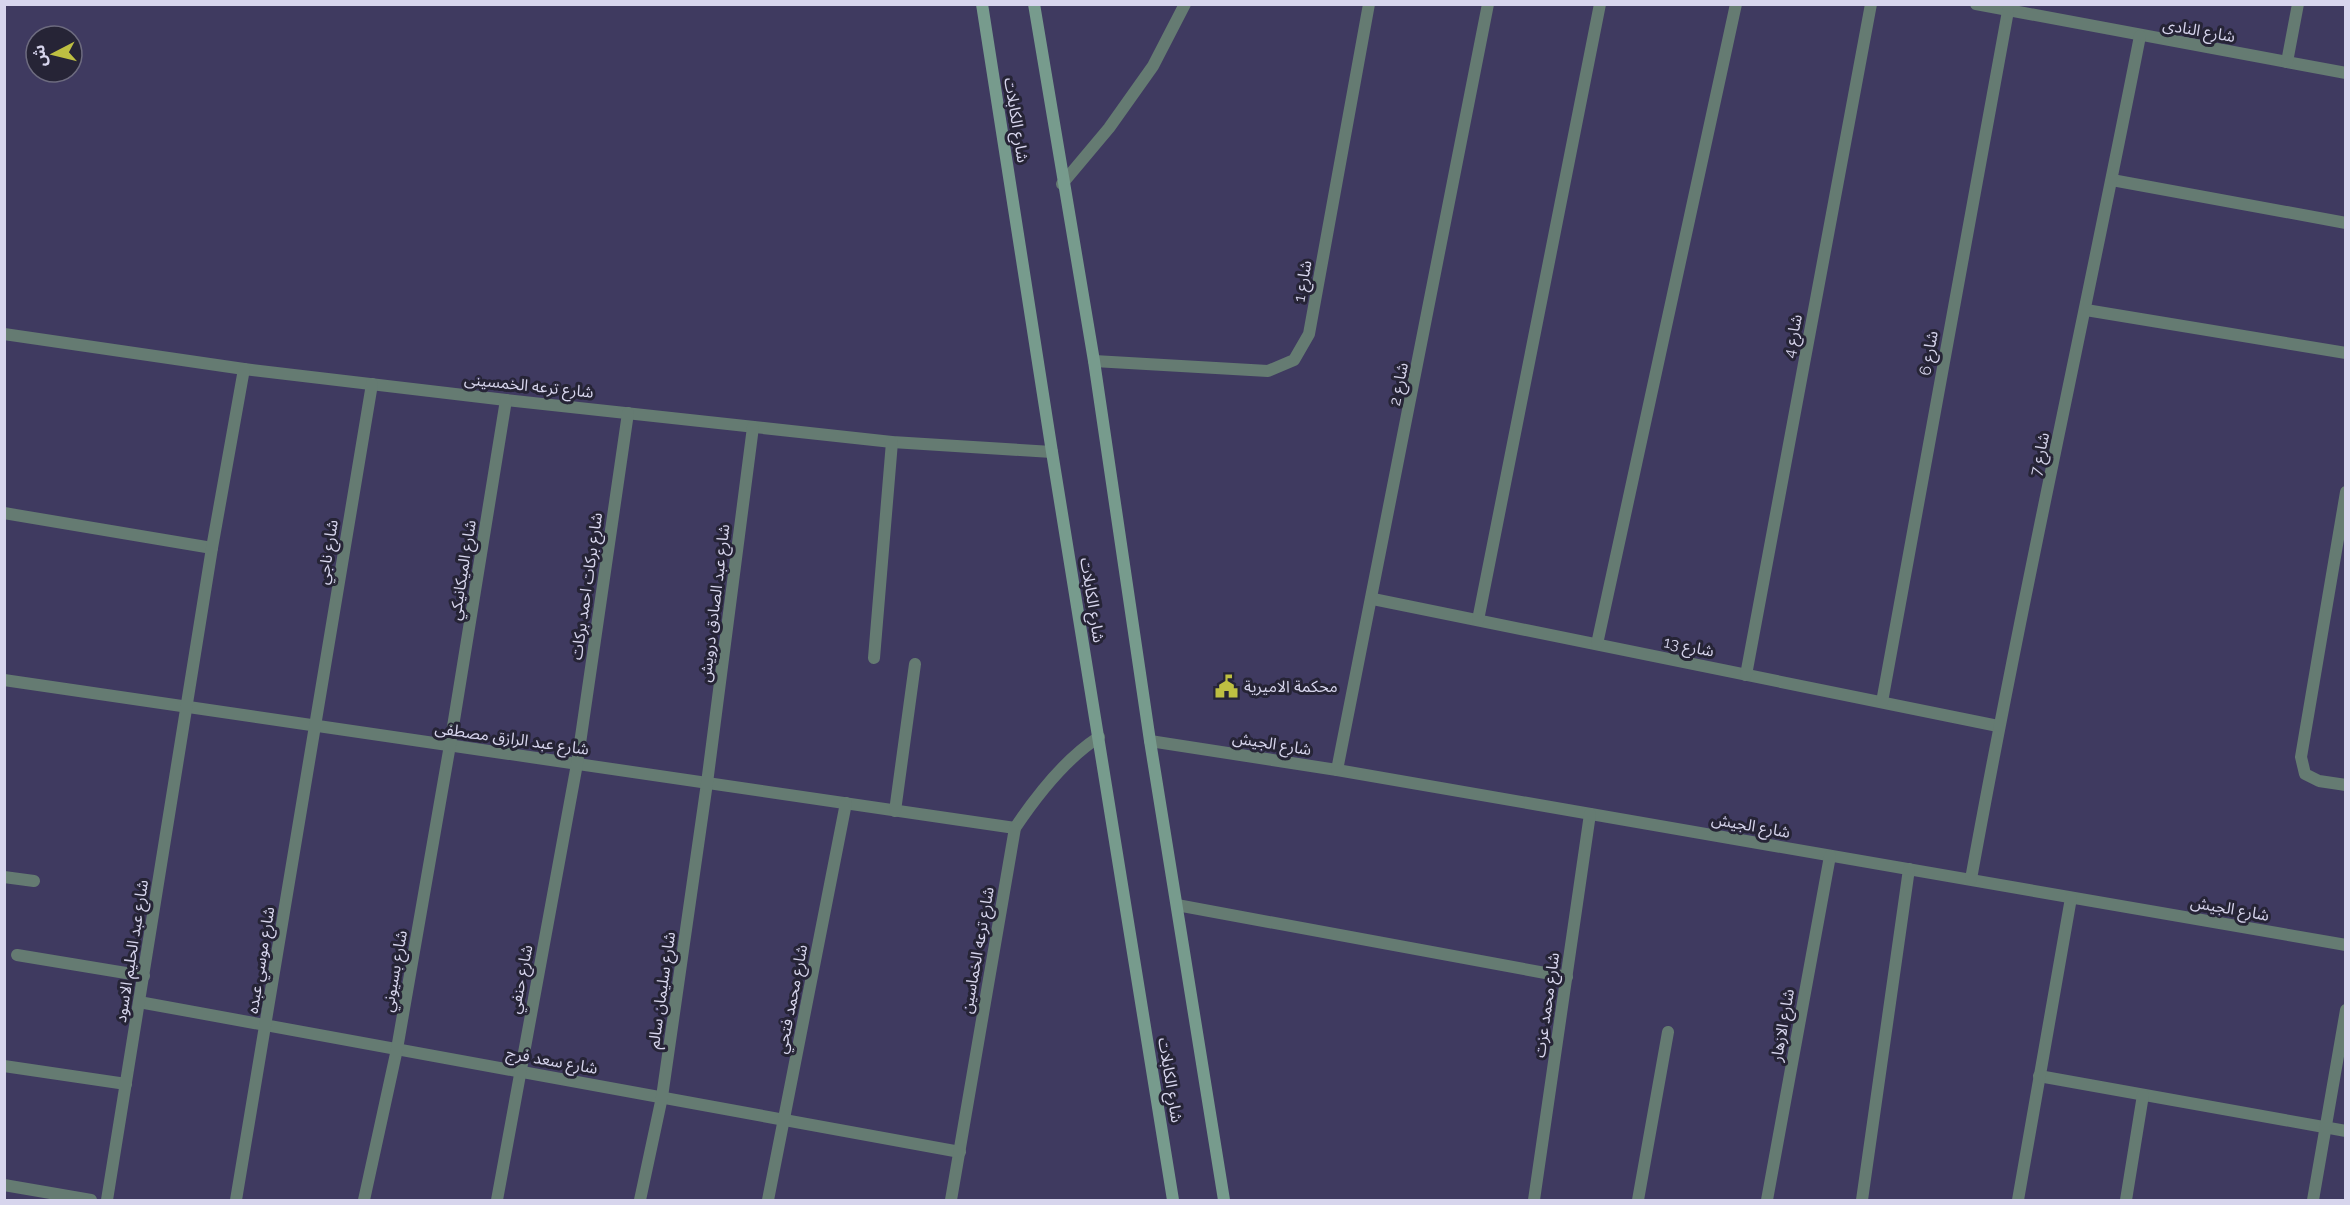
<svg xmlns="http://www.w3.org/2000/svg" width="2350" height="1205" font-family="Raleway,'Noto Sans Arabic',sans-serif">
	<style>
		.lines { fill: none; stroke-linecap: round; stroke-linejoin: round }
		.street { stroke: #657b72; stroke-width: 12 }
		.secondary { stroke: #779b8d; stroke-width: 12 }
		.labels { text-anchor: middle; stroke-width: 6; stroke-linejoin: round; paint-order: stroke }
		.street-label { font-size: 16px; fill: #d7d5ed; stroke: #262436 }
		.poi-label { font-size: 16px; fill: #d7d5ed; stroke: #262436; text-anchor: start }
	</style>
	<rect width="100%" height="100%" fill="#3f3a60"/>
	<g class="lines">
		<g class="street">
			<polyline points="1976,4 2346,73"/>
			<polyline points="2287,62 2298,4"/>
			<polyline points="2112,180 2346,223"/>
			<polyline points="1062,184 1109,128 1153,66 1185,4"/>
			<polyline points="2086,310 2346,353"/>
			<polyline points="4,334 244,369 506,400 892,442 1052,452"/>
			<polyline points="1094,361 1268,371 1294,360 1309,334 1369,4"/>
			<polyline points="2346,492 2301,757 2305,774 2319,781 2346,785"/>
			<polyline points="4,513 212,548"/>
			<polyline points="1373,599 1998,726"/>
			<polyline points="1478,620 1600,4"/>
			<polyline points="1597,644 1736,4"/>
			<polyline points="874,658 892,442"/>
			<polyline points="1746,675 1871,4"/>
			<polyline points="4,680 1015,828"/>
			<polyline points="1882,702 2008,11"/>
			<polyline points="1150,741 1337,770 2346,945"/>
			<polyline points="1337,770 1488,4"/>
			<polyline points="895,811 915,664"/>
			<polyline points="4,877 34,881"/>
			<path d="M1971 879C2022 597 2085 317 2140 36"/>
			<polyline points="1177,905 1567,977"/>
			<polyline points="17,955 144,976"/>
			<polyline points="139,1002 960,1152"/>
			<polyline points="4,1066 126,1084"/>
			<polyline points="2039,1076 2346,1131"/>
			<polyline points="4,1185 91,1200"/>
			<polyline points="107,1200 212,548 244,369"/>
			<polyline points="236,1200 372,384"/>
			<polyline points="364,1200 397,1049 450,745 506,400"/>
			<polyline points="497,1200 577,764 628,413"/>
			<polyline points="640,1200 662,1097 707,783 753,427"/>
			<polyline points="768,1200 846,803"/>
			<path d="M951 1200 1015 828C1037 795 1065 759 1099 737"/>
			<polyline points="1534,1200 1590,814"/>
			<polyline points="1638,1200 1668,1032"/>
			<polyline points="1767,1200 1830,856"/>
			<polyline points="1862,1200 1909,869"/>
			<polyline points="2018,1200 2071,898"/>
			<polyline points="2126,1200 2143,1095"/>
			<polyline points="2313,1200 2346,1010"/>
		</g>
		<g class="secondary">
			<polyline points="982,4 1052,452 1173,1200"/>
			<polyline points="1034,4 1094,361 1150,741 1224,1200"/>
		</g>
	</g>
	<defs>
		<symbol id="civic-bare" viewBox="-9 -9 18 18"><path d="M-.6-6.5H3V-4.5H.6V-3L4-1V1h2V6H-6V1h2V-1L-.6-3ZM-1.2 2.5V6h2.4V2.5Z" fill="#bebf42" stroke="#262436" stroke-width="2.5" paint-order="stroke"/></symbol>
	</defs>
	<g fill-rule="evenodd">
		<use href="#civic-bare" x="1210" y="670" width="33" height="33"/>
	</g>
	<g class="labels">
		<g class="street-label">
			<text transform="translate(2199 30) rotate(10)" y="6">شارع النادى</text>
			<text transform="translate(1017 120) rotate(81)" y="6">شارع الكابلات</text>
			<text transform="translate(1302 281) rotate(-80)" y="6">شارع 1</text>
			<text transform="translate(1792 336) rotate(-79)" y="6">شارع 4</text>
			<text transform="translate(1928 353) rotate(-80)" y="6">شارع 6</text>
			<text transform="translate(1398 384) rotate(-79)" y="6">شارع 2</text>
			<text transform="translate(529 385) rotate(6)" y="6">شارع ترعه الخمسينى</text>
			<text transform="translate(2039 454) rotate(-78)" y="6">شارع 7</text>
			<text transform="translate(327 552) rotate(-81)" y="6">شارع ناجي</text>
			<text transform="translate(462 570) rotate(-81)" y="6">شارع الميكانيكي</text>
			<text transform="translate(586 586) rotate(-82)" y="6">شارع بركات احمد بركات</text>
			<text transform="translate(1093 600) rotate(81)" y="6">شارع الكابلات</text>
			<text transform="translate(714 603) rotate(-83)" y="6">شارع عبد الصادق درويش</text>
			<text transform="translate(1689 646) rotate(11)" y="6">شارع 13</text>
			<text transform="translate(512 738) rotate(8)" y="6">شارع عبد الرازق مصطفى</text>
			<text transform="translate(1272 743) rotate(9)" y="6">شارع الجيش</text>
			<text transform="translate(1751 825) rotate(10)" y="6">شارع الجيش</text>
			<text transform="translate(2230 908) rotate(10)" y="6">شارع الجيش</text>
			<text transform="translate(977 950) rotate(-80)" y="6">شارع ترعه الخماسين</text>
			<text transform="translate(131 951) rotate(-81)" y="6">شارع عبد الحليم الاسود</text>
			<text transform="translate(260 960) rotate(-81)" y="6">شارع موسي عبده</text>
			<text transform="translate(394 971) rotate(-80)" y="6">شارع بسيوني</text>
			<text transform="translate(520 979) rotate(-79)" y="6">شارع حنفي</text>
			<text transform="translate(661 990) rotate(-82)" y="6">شارع سليمان سالم</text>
			<text transform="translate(791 999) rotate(-79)" y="6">شارع محمد فتحي</text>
			<text transform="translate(1546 1005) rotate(-82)" y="6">شارع محمد عزت</text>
			<text transform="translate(1782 1025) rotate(-80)" y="6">شارع الازهار</text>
			<text transform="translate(552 1060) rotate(10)" y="6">شارع سعد فرج</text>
			<text transform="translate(1171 1080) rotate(81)" y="6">شارع الكابلات</text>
		</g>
		<g class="poi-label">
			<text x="1244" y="692">محكمة الاميرية</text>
		</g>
	</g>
	<rect width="2350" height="1205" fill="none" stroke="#d7d5ed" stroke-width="12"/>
	<g transform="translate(54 54) rotate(263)"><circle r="28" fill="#262436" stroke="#6d6b7f" stroke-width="1.5"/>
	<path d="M0-4.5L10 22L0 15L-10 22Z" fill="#bebf42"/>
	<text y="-9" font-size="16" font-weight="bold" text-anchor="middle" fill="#d7d5ed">ش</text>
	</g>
</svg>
